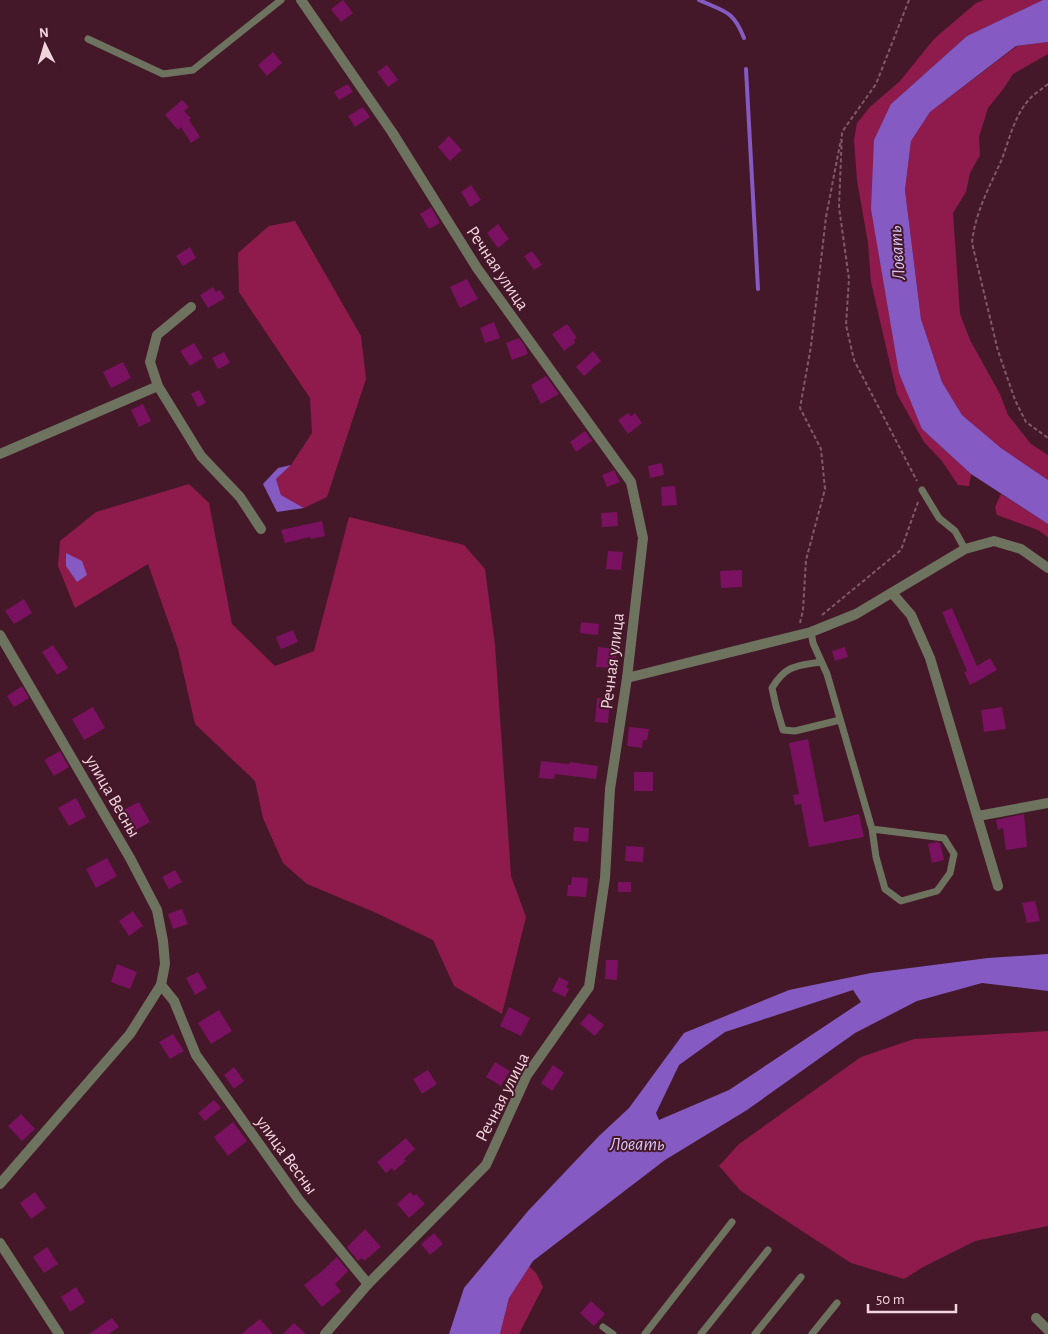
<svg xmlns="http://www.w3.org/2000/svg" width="1048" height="1334" font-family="'Alegreya Sans',sans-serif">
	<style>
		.green { fill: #8f1b4d }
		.water { fill: #855ac3; fill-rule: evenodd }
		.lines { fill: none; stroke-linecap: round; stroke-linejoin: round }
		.stream { stroke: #855ac3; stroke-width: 4 }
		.building { fill: #7b1161 }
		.path { stroke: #815a67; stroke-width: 2; stroke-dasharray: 4 2.5; stroke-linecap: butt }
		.service { stroke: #6d735f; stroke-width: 7 }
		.minor { stroke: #6d735f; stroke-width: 10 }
		.tertiary { stroke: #6d735f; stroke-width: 10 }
		.labels { text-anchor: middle; stroke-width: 4; stroke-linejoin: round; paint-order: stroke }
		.street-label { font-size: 18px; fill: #f2d4dc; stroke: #441828 }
		.water-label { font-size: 19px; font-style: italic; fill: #d5c3f8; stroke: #441828 }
	</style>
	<rect width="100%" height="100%" fill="#441828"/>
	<g class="green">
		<polygon points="984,0 1043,0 967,36 891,104 922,429 971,474 969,486 958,485 942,461 924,442 897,394 871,282 868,243 857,180 854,140 857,123 870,107 900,81 934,39 976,3"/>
		<polygon points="1048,42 1048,54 1013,74 1004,88 988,108 979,137 980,155 970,173 966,192 953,213 960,314 970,340 1000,394 1008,415 1031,444 1048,455 1048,480 1001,448 962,415 942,382 921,319 905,190 911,141 930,112 1017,46"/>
		<polygon points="295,221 361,336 366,379 327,497 304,508 281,495 276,479 291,465 312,433 310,398 239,292 238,253 269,226"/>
		<polygon points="189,484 209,503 232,624 275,666 314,651 349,517 464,545 485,569 495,645 511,876 526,917 502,1014 454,986 433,940 374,912 307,884 283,863 263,818 255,781 195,724 178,649 148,564 75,608 58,566 60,541 96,512"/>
		<polygon points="1001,494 1048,524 1048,537 1038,530 997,515 995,507"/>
		<polygon points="1048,1031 1048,1226 975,1241 925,1266 904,1279 851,1263 741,1191 719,1166 739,1144 861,1057 914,1039"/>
		<polygon points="529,1266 536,1273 543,1287 519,1334 500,1334 509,1298"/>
	</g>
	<g class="water">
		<polygon points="1043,0 1048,0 1048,42 1016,46 930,112 911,141 905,190 921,319 942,382 962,415 1001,448 1048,480 1048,524 971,474 922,429 899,373 871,209 874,140 891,104 967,36"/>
		<polygon points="291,465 276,479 281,495 304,508 277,512 263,484 278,468"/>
		<polygon points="66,553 82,561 87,575 77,582 66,566"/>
		<path d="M1048 954V991L982 983 917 1001 855 1033 747 1110 665 1160 533 1261 509 1298 500 1334H449L464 1288 528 1211 599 1136 629 1108 684 1033 789 990 871 973 988 958ZM853 990 861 1002 729 1090 659 1120 656 1113 679 1065 725 1032Z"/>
	</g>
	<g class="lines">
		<g class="stream">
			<path d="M699 0C725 12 733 10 744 38"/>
			<polyline points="746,69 758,289"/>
		</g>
	</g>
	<g class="building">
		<polygon points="343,0 353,13 341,22 331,9"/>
		<polygon points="273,52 282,63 267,76 258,65"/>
		<polygon points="387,65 398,80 388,87 377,72"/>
		<polygon points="348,84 353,92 339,100 334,92"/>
		<polygon points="182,100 189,107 184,111 191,118 189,120 200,137 191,143 181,127 178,130 165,115"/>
		<polygon points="363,107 370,117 355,127 348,116"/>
		<polygon points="449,136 462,150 450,161 438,147"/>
		<polygon points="471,185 481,200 470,207 461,192"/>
		<polygon points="431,207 440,223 429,229 420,214"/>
		<polygon points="498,224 509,239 498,248 487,233"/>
		<polygon points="190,247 196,258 183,266 176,256"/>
		<polygon points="532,251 542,265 534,270 524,256"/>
		<polygon points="467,279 478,299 460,308 450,287"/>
		<polygon points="213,287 216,292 220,290 225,298 208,308 200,295"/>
		<polygon points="494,322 500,338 485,343 480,328"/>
		<polygon points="567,324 577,338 574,340 575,343 564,351 552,334"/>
		<polygon points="519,338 525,346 528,354 512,360 506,343"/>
		<polygon points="194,343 203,358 190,366 180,351"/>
		<polygon points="593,351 601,361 584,376 576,367"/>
		<polygon points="224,352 230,363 218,369 212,358"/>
		<polygon points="123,362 131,378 111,388 103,372"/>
		<polygon points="546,376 559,394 541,404 531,385"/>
		<polygon points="199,390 206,403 198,407 191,394"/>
		<polygon points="143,404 151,421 139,427 131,410"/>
		<polygon points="628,413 631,416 635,413 642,423 628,434 618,420"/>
		<polygon points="585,431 592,441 576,452 570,442"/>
		<polygon points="662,463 664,475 650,478 648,466"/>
		<polygon points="614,470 620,482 607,487 602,475"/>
		<polygon points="675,486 677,505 662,506 661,487"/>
		<polygon points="617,512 618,526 602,527 601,513"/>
		<polygon points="322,521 325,536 311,539 310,537 285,543 281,530"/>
		<polygon points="608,551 623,552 621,570 606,569"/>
		<polygon points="742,570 742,587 721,588 720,571"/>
		<polygon points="24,599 32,613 14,624 5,611"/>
		<polygon points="952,608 977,666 990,658 997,670 970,685 964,672 967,671 942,612"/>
		<polygon points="581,622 599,624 598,635 580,633"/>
		<polygon points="293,630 298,642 281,649 276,637"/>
		<polygon points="53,645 68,668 57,675 42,652"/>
		<polygon points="598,647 617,649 615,668 596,667"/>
		<polygon points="845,647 848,657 835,661 832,651"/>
		<polygon points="22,686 29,698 14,707 7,696"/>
		<polygon points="597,698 610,699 608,723 595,722"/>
		<polygon points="93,707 105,728 84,740 72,719"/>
		<polygon points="1002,707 1006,729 984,732 981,710"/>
		<polygon points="629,727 649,729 647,740 643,740 642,748 627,746"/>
		<polygon points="808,739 824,822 859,814 864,837 809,847 801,804 795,805 793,795 799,794 789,743"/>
		<polygon points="60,751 69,767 54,776 44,760"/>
		<polygon points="541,761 569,764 570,762 598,766 596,779 555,774 554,779 539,778"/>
		<rect x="634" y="772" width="19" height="19"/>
		<polygon points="76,798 86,817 69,826 58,808"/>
		<polygon points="139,802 150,822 134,831 123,810"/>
		<polygon points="1024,814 1027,847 1006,850 1003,828 998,830 996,820"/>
		<polygon points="574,827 589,828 588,842 573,841"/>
		<polygon points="937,842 940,843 944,860 932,863 928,844"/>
		<polygon points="626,846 644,847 643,862 625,861"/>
		<polygon points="107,858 117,876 96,888 86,869"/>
		<polygon points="175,870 182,882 169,889 162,877"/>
		<polygon points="572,877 588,878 586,897 567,896 568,885 571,885"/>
		<rect x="618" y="882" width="13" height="10"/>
		<polygon points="1035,901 1040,921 1027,923 1022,903"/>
		<polygon points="182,909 188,924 173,929 168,914"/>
		<polygon points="133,911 143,926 129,936 119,921"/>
		<polygon points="606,960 618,960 617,980 605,979"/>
		<polygon points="117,964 137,972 130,989 111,982"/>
		<polygon points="198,972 207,988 195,995 186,978"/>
		<polygon points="559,977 569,982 566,987 569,989 565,997 552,991"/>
		<polygon points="509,1007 530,1018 521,1036 500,1026"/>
		<polygon points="219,1010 232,1031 211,1044 198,1023"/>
		<polygon points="589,1013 604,1025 595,1036 580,1024"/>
		<polygon points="173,1034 184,1051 170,1059 159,1042"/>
		<polygon points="495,1062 510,1071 501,1086 486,1077"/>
		<polygon points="553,1065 564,1073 552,1091 541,1083"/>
		<polygon points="234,1067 244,1081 234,1089 224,1075"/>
		<polygon points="428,1070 437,1084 422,1094 413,1079"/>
		<polygon points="214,1100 221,1108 205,1121 198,1113"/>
		<polygon points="21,1114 35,1129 22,1141 8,1126"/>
		<polygon points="233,1122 247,1141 228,1156 214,1137"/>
		<polygon points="406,1138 415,1149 404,1159 406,1161 394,1171 392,1168 386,1173 377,1162"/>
		<polygon points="35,1192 46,1208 31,1219 20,1203"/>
		<polygon points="410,1192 414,1196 416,1194 425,1204 409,1218 397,1204"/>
		<polygon points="365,1229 381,1247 364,1261 362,1258 358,1261 347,1247"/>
		<polygon points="434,1233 443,1244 430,1255 421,1244"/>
		<polygon points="47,1247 58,1264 44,1273 33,1257"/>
		<polygon points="337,1257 348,1271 335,1284 341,1291 322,1307 304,1285 321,1272"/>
		<polygon points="76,1287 85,1302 70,1312 61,1297"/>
		<polygon points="591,1301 605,1314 594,1326 580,1313"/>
		<polygon points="112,1318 119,1327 109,1334 89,1334"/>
		<polygon points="260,1319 273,1334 241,1334"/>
		<polygon points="294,1323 306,1334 283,1334"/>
	</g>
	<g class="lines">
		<g class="path">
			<polyline points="909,0 876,84 842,132 839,207 849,279 846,325 854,360 917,481"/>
			<path d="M1048 84C1041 90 1032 95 1027 102 1014 118 1009 140 1002 159 990 186 975 212 972 243L998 351 1015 400 1026 422 1048 438"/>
			<polyline points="822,615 901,550 918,502"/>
			<polyline points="800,623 803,610 806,560 825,489 821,449 800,408 811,346 826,217 841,139"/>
		</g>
		<g class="service">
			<polyline points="88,39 163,74 193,70 281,0"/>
			<polyline points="922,490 939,518 955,531 965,549"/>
			<polyline points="811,632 813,643 827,674 872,829 876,857 885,889 901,901 937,891 950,873 954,854 944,838 872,829"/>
			<path d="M821 662C796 666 786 665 772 688L776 706 783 730 795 731 840 720"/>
			<polyline points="603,1327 613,1334"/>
			<polyline points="645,1334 732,1222"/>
			<polyline points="701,1334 768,1250"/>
			<polyline points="755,1334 801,1277"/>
			<polyline points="812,1334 837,1303"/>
		</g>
		<g class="minor">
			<polyline points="301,0 392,132 477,268 631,482 643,538 627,678 610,789 605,878 589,987 527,1075 486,1165 368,1284 325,1334"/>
			<polyline points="191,307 157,335 150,362 158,386 201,456 240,497 261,529"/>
			<polyline points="0,454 158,386"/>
			<polyline points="892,593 911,615 930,658 998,886"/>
			<polyline points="0,635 130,858 157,910 163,941 165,964 161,985 130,1034 0,1184"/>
			<polyline points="627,678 811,632 856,614 965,549 994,541 1021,549 1048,568"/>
			<polyline points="978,816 1048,803"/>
			<polyline points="161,985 174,1001 196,1055 299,1200 368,1284"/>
			<polyline points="1036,1318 1048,1330"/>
		</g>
		<polyline class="tertiary" points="0,1243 59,1334"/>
	</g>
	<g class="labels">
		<g class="street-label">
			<text transform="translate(498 268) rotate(56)" y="6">Речная улица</text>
			<text transform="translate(612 661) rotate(-83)" y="6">Речная улица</text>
			<text transform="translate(113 796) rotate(60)" y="6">улица Весны</text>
			<text transform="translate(502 1097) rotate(-63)" y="6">Речная улица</text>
			<text transform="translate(287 1155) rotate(54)" y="6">улица Весны</text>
		</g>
		<g class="water-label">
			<text transform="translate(896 253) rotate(-94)" y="7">Ловать</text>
			<text x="637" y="1150">Ловать</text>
		</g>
	</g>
	<g transform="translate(45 45) rotate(355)" stroke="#441828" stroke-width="4" paint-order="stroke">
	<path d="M0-4L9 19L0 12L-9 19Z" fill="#f2d4dc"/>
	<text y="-8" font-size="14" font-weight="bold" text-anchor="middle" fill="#f2d4dc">N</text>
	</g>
	<path d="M868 1304v8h88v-8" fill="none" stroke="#f2d4dc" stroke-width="2.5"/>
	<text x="876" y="1304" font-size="15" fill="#f2d4dc" stroke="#441828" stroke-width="4" paint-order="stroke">50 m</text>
</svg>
